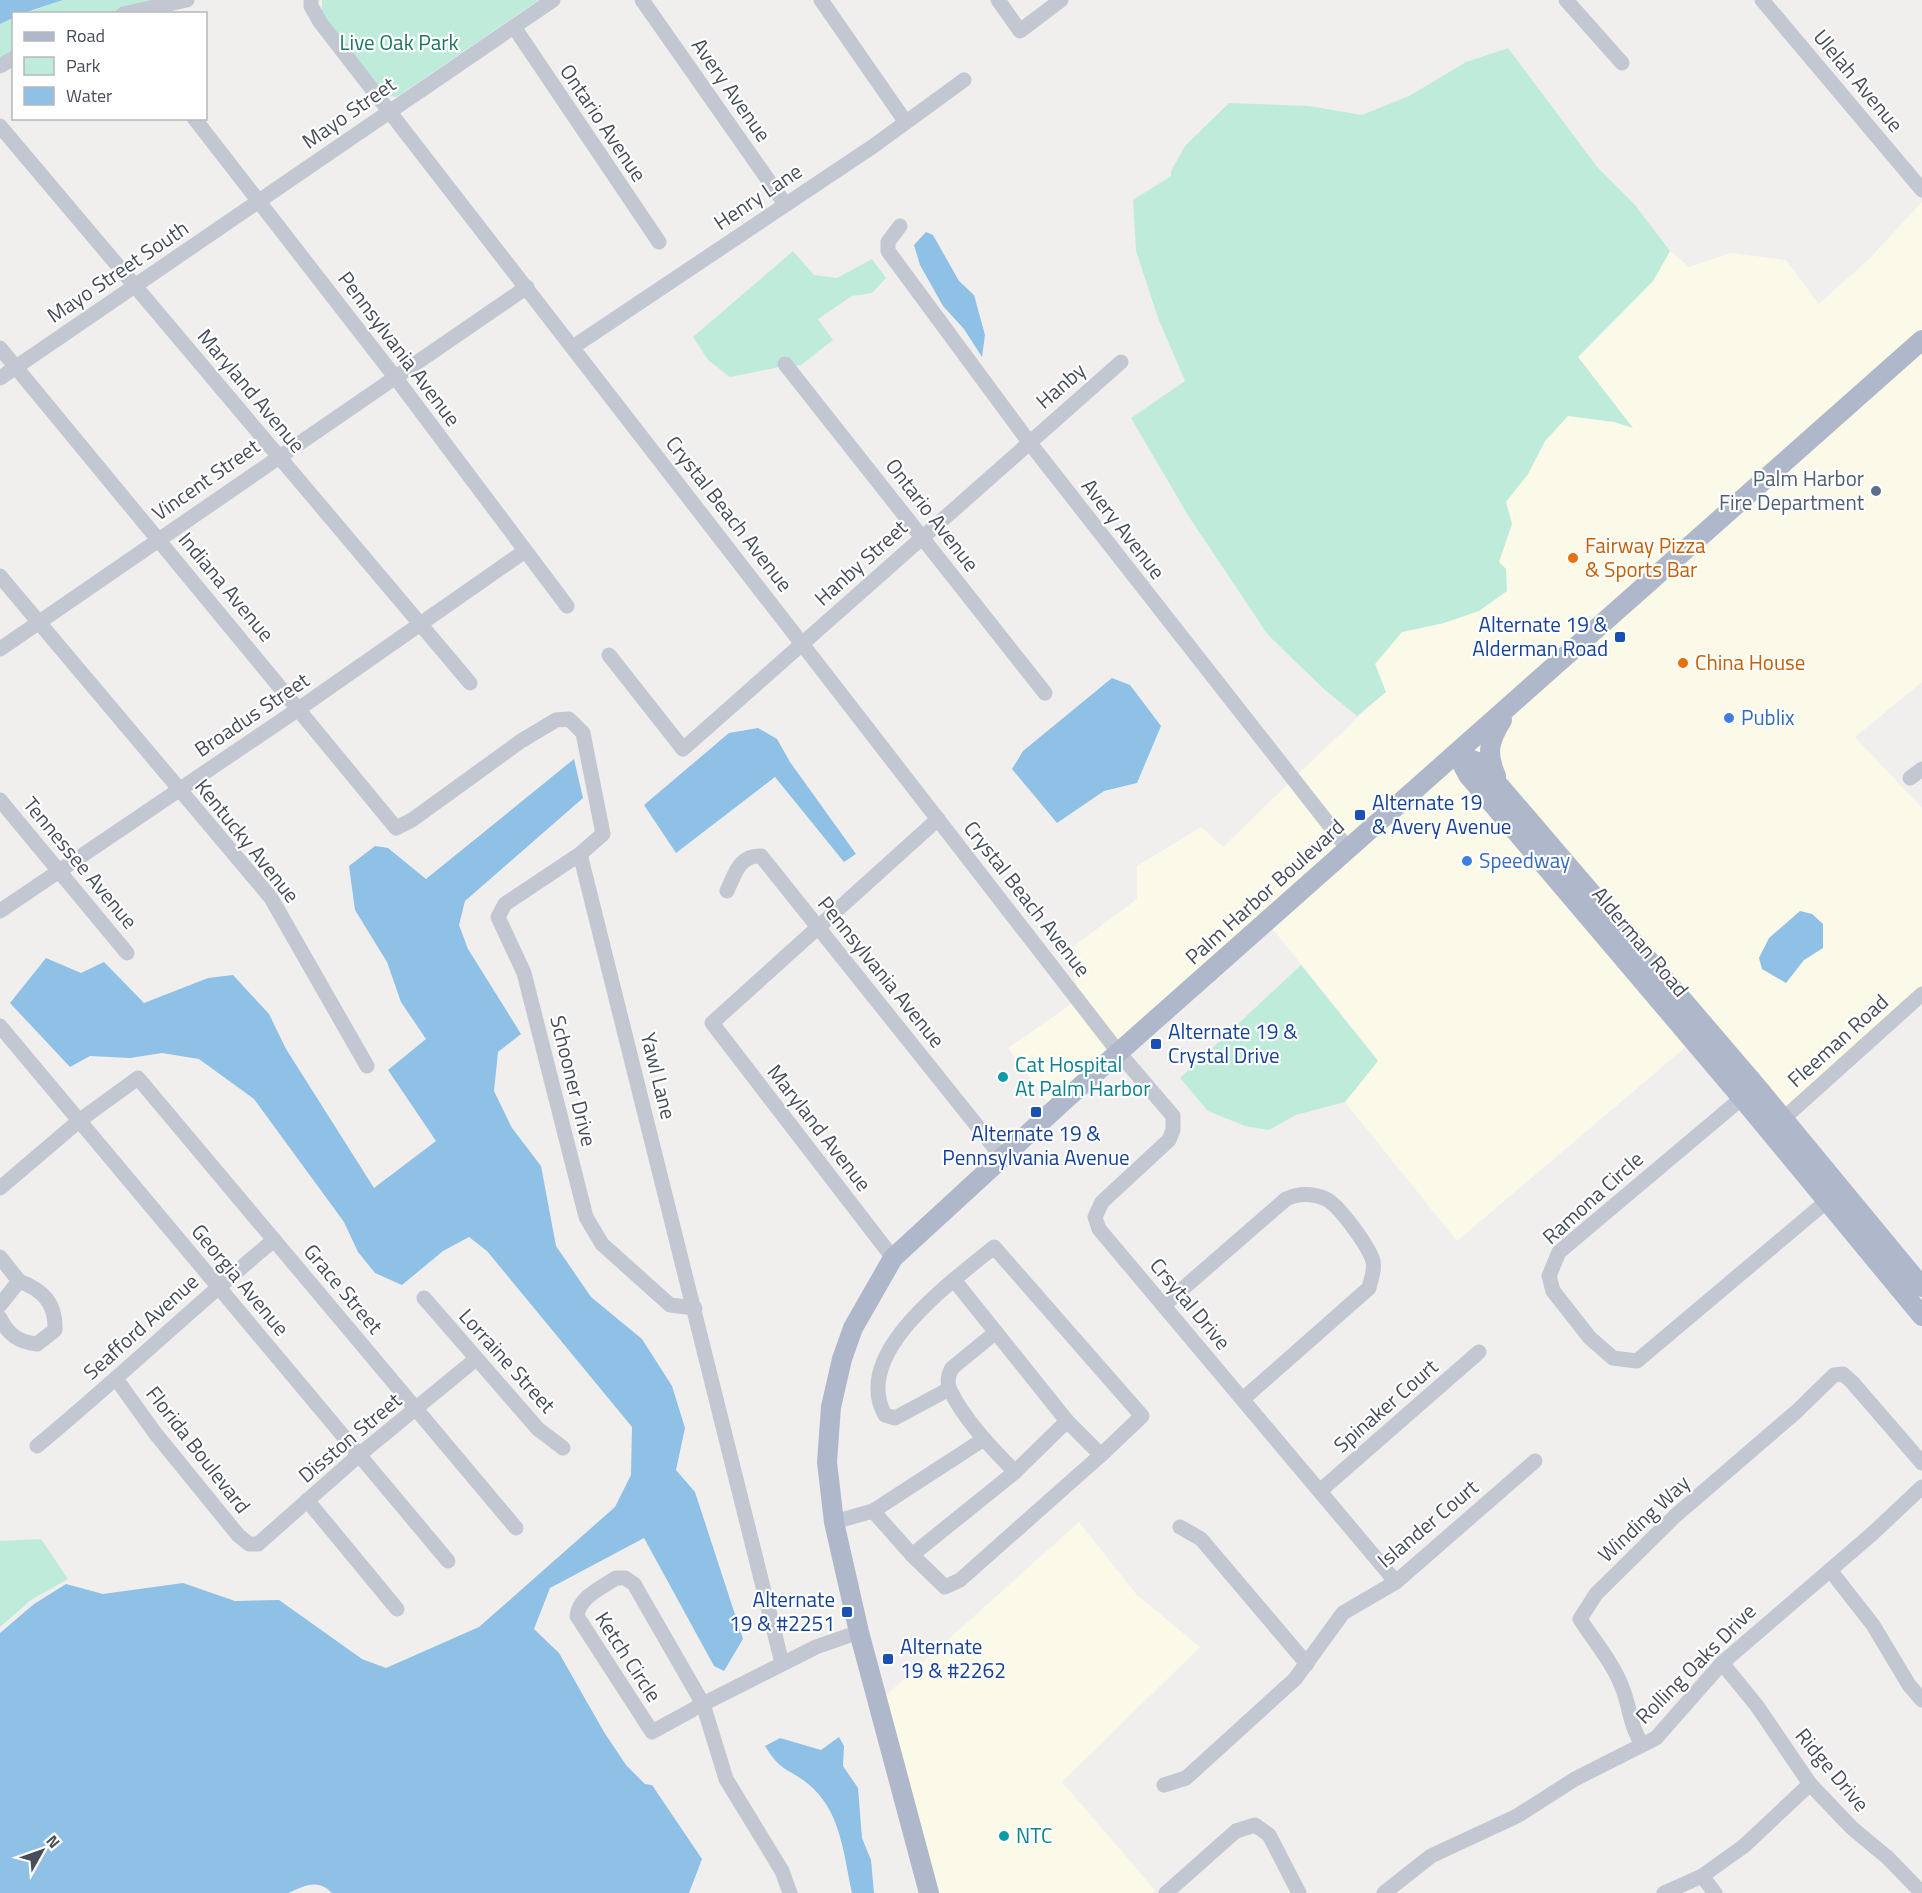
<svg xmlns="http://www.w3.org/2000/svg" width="1922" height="1893" font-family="'Titillium Web',sans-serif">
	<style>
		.commercial { fill: #fbf9e8; fill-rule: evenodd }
		.green { fill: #bfecda }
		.water { fill: #8fc0e6 }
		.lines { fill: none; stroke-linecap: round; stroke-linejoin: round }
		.minor { stroke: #c2c7d2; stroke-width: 15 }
		.major { stroke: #afb7cb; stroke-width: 20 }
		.service-dot { fill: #5c6f8a; stroke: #fff; stroke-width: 2 }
		.food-dot { fill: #e8710a; stroke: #fff; stroke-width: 2 }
		.transit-dot { fill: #1a4fb4; stroke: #fff; stroke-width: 2 }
		.shop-dot { fill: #3f7fe0; stroke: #fff; stroke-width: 2 }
		.culture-dot { fill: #0f9aa8; stroke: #fff; stroke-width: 2 }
		.labels { text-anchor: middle; stroke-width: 4.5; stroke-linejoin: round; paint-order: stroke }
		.park-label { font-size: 21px; fill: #1d775e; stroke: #fff }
		.street-label { font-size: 21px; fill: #474d5a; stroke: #fff }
		.service-label { font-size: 21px; fill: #4e5e75; stroke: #fff; text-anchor: end }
		.food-label { font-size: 21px; fill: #c56008; stroke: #fff; text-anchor: start }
		.transit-label { font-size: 21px; fill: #164399; stroke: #fff; text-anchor: start }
		.shop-label { font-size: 21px; fill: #366cbe; stroke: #fff; text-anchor: start }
		.culture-label { font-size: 21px; fill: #0d838f; stroke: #fff; text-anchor: start }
	</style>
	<rect width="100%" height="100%" fill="#f1efee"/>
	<g class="commercial">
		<polygon points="1922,202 1922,332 1350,841 1298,774 1385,692 1375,664 1402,632 1444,623 1498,562 1512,524 1506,502 1528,474 1545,441 1568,416 1614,422 1632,428 1578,357 1653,281 1670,251 1689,267 1731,253 1786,260 1819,304 1870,258"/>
		<path d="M1922 347V682L1855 737 1922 808V987L1784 1111 1468 752ZM1801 911 1812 914 1823 924V948L1804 960 1769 938Z"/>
		<polygon points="1455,763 1688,1045 1457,1241 1345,1102 1378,1060 1272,928"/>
		<polygon points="1289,783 1341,850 1120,1045 1079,992 1066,952 1137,899 1137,866 1201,827 1223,847"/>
		<polygon points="1073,1003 1111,1053 1051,1106 1008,1048"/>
		<polygon points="1079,1522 1137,1595 1200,1647 1062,1782 1155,1890 1152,1893 936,1893 883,1698"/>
	</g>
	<g class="green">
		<polygon points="63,0 162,0 109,13 24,14"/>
		<polygon points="322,0 539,0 397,97 386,96 322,13"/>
		<polygon points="13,18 13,53 0,61 0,24"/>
		<polygon points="1508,48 1598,168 1635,205 1670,251 1653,281 1578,357 1633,428 1614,422 1568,416 1545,441 1528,474 1506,502 1512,524 1499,562 1506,569 1507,591 1479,611 1444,623 1402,632 1375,664 1386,692 1357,716 1325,690 1268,635 1189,517 1131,418 1185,381 1158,318 1136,251 1133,200 1171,176 1171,171 1185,146 1229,103 1309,106 1362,115 1409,96 1466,62"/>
		<polygon points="793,251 814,275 837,278 872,259 886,278 872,293 852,296 818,319 833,340 801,365 794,366 787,356 777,364 780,367 730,377 708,360 693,337"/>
		<polygon points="1301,965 1378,1061 1345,1102 1296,1115 1269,1130 1245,1126 1208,1111 1180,1078"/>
		<polygon points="41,1539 68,1579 31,1600 0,1627 0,1541"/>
	</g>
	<g class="water">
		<polygon points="0,0 63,0 24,13 14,14 13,18 0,24"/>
		<polygon points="926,232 933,235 959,281 974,295 985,335 982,357 964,329 943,306 920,265 914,245"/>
		<polygon points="1112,678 1130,685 1161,726 1137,783 1104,791 1057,823 1012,769 1023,751"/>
		<polygon points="758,728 777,739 790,762 856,854 844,862 775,777 676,853 644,805 729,733"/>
		<path d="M574 759 583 798 465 901 459 925 468 949 521 1034 498 1052 494 1091 512 1128 541 1166 556 1246 591 1297 642 1339 672 1386 685 1428 676 1470 695 1492 743 1639 724 1671 714 1666 644 1538 550 1588 534 1629 559 1653 604 1732 626 1765 645 1784 652 1785 702 1859 689 1893H332C317 1878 305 1886 288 1893H0V1633L34 1604 66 1584 103 1594 183 1583 235 1601 279 1600 362 1659 386 1668 479 1627 615 1507 631 1475 632 1427 487 1251 469 1237 443 1251 402 1285 375 1273 358 1252 344 1222 254 1099 199 1059 162 1053 130 1058 90 1056 70 1067 10 1003 46 958 81 973 104 962 144 1003 208 978 233 975 269 1014 286 1049 374 1188 436 1141 388 1070 426 1039 401 1002 387 962 355 910 349 866 375 846 388 848 426 879Z"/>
		<polygon points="1800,911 1812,914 1823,924 1823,948 1804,960 1786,983 1762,969 1759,958 1769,938"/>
		<path d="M839 1737 844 1746 843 1766 858 1788 862 1838 871 1860 874 1893H852C843 1852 841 1810 807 1783 786 1767 781 1772 765 1746L780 1738 821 1750Z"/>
	</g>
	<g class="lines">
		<g class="minor">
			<polyline points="311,0 311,6 320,22 1119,1053 1173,1116 1173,1130 1169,1140 1102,1202 1095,1217 1099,1229 1396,1582"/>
			<polyline points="642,0 785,204"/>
			<polyline points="821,0 905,121"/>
			<polyline points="998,0 1020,31 1061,0"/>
			<polyline points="1566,0 1622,63"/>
			<polyline points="1762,0 1922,190"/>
			<polyline points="123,14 187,0"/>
			<polyline points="514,27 659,242"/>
			<polyline points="0,66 14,58"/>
			<polyline points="194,118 395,377 567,606"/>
			<polyline points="0,126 470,683"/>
			<polyline points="900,226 888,242 888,251 1029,442 1349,850"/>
			<polyline points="573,347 872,147 964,80"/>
			<polyline points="0,348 396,828 412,820 521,741 556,720 569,719 583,733 603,834 580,854 505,904 498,917 524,973 586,1217 602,1244 670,1305 695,1308"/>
			<polyline points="785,364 1045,693"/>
			<polyline points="0,378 553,0"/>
			<polyline points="0,576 271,898 367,1066"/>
			<polyline points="0,649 527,287"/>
			<polyline points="609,655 683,749 1121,362"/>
			<polyline points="1910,778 1922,769"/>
			<polyline points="0,800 127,953"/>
			<polyline points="580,854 782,1663"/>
			<path d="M727 891C735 874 739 855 761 856L1002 1157"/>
			<polyline points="0,911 300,708 525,551"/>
			<polyline points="0,1026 448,1561"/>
			<polyline points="1742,1098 1559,1252 1549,1276 1553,1291 1590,1338 1613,1358 1637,1361 1827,1201"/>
			<polyline points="1783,1119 1922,994"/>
			<polyline points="0,1188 80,1120 138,1078 516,1528"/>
			<polyline points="0,1257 19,1281"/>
			<polyline points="893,1258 712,1023 938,819"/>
			<polyline points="954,1280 1067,1421 1101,1455"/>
			<polyline points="424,1298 538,1429 563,1448"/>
			<path d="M0 1305 19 1281C43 1290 56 1303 55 1330L37 1344C19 1342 8 1335 0 1318"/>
			<path d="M1164 1305 1286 1199C1299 1193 1312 1193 1326 1199 1339 1205 1369 1247 1373 1261 1375 1272 1371 1278 1369 1288L1243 1399"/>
			<path d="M996 1332 952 1368C948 1375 947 1383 950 1390 965 1421 992 1448 1015 1472"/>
			<polyline points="117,1380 155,1433 238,1535 249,1544 258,1544 359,1455 476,1359"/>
			<path d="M37 1446C118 1379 193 1307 274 1240"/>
			<polyline points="1321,1490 1479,1352"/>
			<polyline points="307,1500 397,1609"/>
			<path d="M873 1511 912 1555 945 1587 960 1580 1101 1455 1142 1416 994 1247C953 1281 850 1353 885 1415L895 1418 949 1389"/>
			<polyline points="834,1522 873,1511 984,1439"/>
			<polyline points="1180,1527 1201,1539 1307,1664"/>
			<polyline points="912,1555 1015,1472 1067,1421"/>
			<polyline points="1830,1570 1873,1625 1909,1685 1922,1700"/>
			<path d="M616 1578H625L634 1584 703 1704 652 1732 577 1616C579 1597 601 1588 616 1578Z"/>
			<polyline points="1722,1663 1757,1706 1810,1784 1852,1828 1888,1858 1922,1893"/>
			<path d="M1642 1744C1630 1727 1630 1706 1622 1687 1613 1663 1594 1641 1580 1619L1596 1594 1675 1516 1796 1412 1834 1375 1843 1374 1852 1382 1922 1463"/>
			<polyline points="1164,1785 1186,1778 1295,1679 1343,1613 1396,1582 1535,1461"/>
			<polyline points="1702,1876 1715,1893"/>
			<polyline points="790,1893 782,1871 726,1779 703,1704 816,1647 859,1632"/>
			<polyline points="1166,1893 1236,1831 1255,1825 1269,1835 1299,1893"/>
			<polyline points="1384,1893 1431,1856 1517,1816 1575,1779 1656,1738 1722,1663 1872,1534 1922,1487"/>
			<polyline points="1664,1893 1702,1876 1744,1846 1810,1784"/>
		</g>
		<g class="major">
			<polyline points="1457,754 1468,775 1742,1098 1922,1316"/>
			<polyline points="1457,754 1480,763 1757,1087 1922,1287"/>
			<path d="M1496 776C1486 753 1489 741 1502 720"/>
			<polyline points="929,1893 859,1632 834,1522 827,1462 831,1407 842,1359 853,1328 893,1258 1066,1099 1922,340"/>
		</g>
	</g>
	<circle class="service-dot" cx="1876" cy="491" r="6"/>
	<g class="food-dot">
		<circle cx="1573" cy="558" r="6"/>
		<circle cx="1683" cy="663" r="6"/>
	</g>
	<g class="transit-dot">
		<rect x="1614" y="631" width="12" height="12" rx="3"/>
		<rect x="1354" y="809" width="12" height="12" rx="3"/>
		<rect x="1150" y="1038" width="12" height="12" rx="3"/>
		<rect x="1030" y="1106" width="12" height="12" rx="3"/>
		<rect x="841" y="1606" width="12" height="12" rx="3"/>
		<rect x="882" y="1653" width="12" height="12" rx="3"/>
	</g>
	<g class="shop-dot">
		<circle cx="1729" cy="718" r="6"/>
		<circle cx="1467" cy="861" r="6"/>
	</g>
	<g class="culture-dot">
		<circle cx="1003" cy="1077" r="6"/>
		<circle cx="1004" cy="1836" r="6"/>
	</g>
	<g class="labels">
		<g class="park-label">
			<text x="399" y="50">Live Oak Park</text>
		</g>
		<g class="street-label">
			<text transform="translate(1858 81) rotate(50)" y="7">Ulelah Avenue</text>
			<text transform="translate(731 90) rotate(55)" y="7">Avery Avenue</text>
			<text transform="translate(349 113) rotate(-35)" y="7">Mayo Street</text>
			<text transform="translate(603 123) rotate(56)" y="7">Ontario Avenue</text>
			<text transform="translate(758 197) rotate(-34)" y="7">Henry Lane</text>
			<text transform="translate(118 272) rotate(-34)" y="7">Mayo Street South</text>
			<text transform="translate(399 349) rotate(53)" y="7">Pennsylvania Avenue</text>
			<text transform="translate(1061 386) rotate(-41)" y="7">Hanby</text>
			<text transform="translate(251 391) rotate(50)" y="7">Maryland Avenue</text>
			<text transform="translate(206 480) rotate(-35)" y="7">Vincent Street</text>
			<text transform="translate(729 514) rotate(52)" y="7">Crystal Beach Avenue</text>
			<text transform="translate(932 515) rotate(52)" y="7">Ontario Avenue</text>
			<text transform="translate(1123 529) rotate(52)" y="7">Avery Avenue</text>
			<text transform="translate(861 563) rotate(-42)" y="7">Hanby Street</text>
			<text transform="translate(226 587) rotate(50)" y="7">Indiana Avenue</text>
			<text transform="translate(252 715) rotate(-34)" y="7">Broadus Street</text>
			<text transform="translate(247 841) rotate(51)" y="7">Kentucky Avenue</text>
			<text transform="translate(80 863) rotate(50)" y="7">Tennessee Avenue</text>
			<text transform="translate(1265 892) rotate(-42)" y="7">Palm Harbor Boulevard</text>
			<text transform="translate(1027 899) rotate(52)" y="7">Crystal Beach Avenue</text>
			<text transform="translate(1640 942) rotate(50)" y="7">Alderman Road</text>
			<text transform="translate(881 972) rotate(51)" y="7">Pennsylvania Avenue</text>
			<text transform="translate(1838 1041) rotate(-42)" y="7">Fleeman Road</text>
			<text transform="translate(658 1076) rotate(76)" y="7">Yawl Lane</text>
			<text transform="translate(573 1081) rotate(76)" y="7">Schooner Drive</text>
			<text transform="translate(819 1128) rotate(52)" y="7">Maryland Avenue</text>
			<text transform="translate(1593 1198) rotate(-42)" y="7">Ramona Circle</text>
			<text transform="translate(240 1280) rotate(50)" y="7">Georgia Avenue</text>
			<text transform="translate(343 1289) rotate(50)" y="7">Grace Street</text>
			<text transform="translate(1190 1304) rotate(50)" y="7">Crsytal Drive</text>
			<text transform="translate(141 1327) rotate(-42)" y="7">Seafford Avenue</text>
			<text transform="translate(507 1361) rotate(48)" y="7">Lorraine Street</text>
			<text transform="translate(1386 1406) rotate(-41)" y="7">Spinaker Court</text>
			<text transform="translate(350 1438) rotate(-40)" y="7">Disston Street</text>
			<text transform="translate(198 1450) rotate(52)" y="7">Florida Boulevard</text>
			<text transform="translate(1644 1519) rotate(-43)" y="7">Winding Way</text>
			<text transform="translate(1428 1524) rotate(-40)" y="7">Islander Court</text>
			<text transform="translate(628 1657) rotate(57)" y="7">Ketch Circle</text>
			<text transform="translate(1696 1664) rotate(-45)" y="7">Rolling Oaks Drive</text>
			<text transform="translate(1832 1770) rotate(50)" y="7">Ridge Drive</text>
		</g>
		<g class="service-label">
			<text x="1864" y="486">Palm Harbor<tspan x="1864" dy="24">Fire Department</tspan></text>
		</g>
		<g class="food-label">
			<text x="1585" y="553">Fairway Pizza<tspan x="1585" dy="24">&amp; Sports Bar</tspan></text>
			<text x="1695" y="670">China House</text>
		</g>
		<g class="transit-label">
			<text x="1608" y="632" text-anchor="end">Alternate 19 &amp;<tspan x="1608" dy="24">Alderman Road</tspan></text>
			<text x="1372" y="810">Alternate 19<tspan x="1372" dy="24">&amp; Avery Avenue</tspan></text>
			<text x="1168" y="1039">Alternate 19 &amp;<tspan x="1168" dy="24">Crystal Drive</tspan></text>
			<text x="1036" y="1141" text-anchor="middle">Alternate 19 &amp;<tspan x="1036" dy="24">Pennsylvania Avenue</tspan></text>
			<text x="835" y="1607" text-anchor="end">Alternate<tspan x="835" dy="24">19 &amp; #2251</tspan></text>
			<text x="900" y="1654">Alternate<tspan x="900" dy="24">19 &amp; #2262</tspan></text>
		</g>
		<g class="shop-label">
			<text x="1741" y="725">Publix</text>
			<text x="1479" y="868">Speedway</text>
		</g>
		<g class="culture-label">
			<text x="1015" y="1072">Cat Hospital<tspan x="1015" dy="24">At Palm Harbor</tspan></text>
			<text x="1016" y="1843">NTC</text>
		</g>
	</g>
	<rect x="12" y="12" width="195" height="108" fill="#ffffff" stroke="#b5b8bd" stroke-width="1.5"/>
	<rect x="24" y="32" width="30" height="9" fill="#afb7cb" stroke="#b5b8bd" stroke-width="1.5"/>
	<text x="66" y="42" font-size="18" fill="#474d5a">Road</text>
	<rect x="24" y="57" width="30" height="18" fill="#bfecda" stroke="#b5b8bd" stroke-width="1.5"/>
	<text x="66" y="72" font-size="18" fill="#474d5a">Park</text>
	<rect x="24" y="87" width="30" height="18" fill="#8fc0e6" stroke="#b5b8bd" stroke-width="1.5"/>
	<text x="66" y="102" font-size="18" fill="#474d5a">Water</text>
	<g transform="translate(42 1851) rotate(50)" stroke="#ffffff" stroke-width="4.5" paint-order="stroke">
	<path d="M0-4.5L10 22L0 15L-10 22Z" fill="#474d5a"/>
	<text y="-9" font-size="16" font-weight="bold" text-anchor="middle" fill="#474d5a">N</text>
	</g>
</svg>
